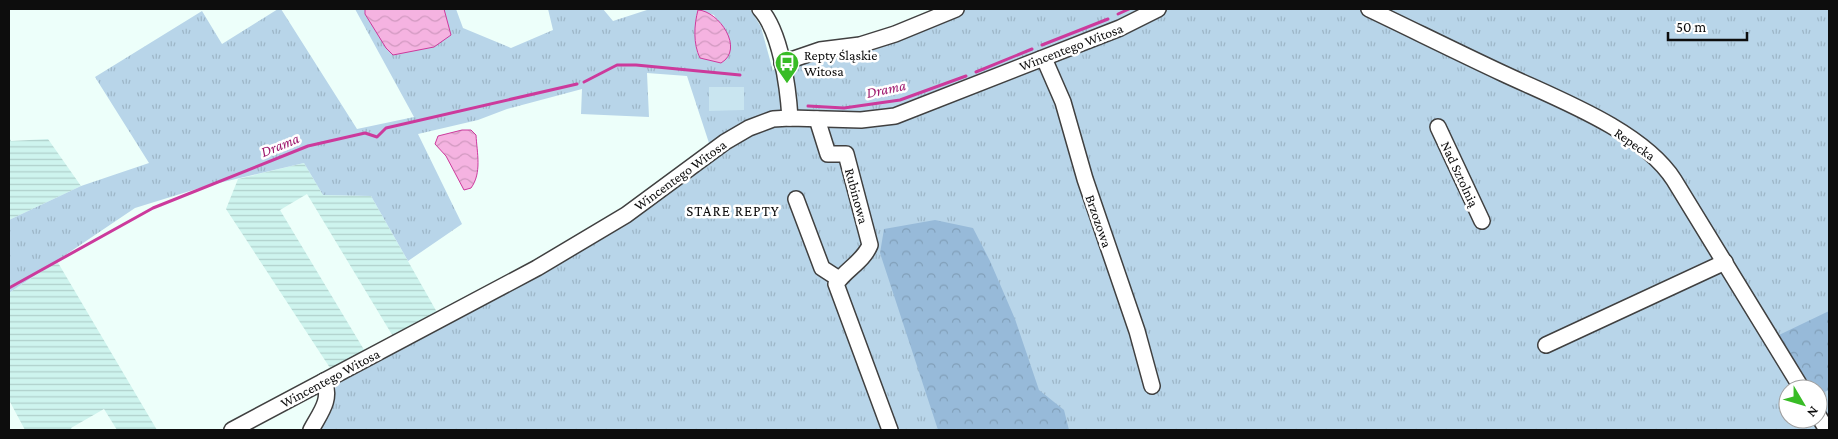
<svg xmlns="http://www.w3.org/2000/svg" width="1838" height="439" font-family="'Crimson Pro',serif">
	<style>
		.farmland { fill: url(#farmland-rules) }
		.grass { fill: url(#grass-tufts); fill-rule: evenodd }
		.forest { fill: url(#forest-crowns) }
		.pitch { fill: #c9e5f0 }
		.water { fill: url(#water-waves); stroke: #cc3a9c }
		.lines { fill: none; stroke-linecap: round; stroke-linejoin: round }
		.stream { stroke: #cc3a9c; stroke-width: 3 }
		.minor-casing { stroke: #404040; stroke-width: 18 }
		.minor { stroke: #fff; stroke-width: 15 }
		.labels { text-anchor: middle; stroke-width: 5; stroke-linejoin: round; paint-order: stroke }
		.street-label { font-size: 14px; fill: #0d0d0d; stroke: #fff }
		.poi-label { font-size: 14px; fill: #0d0d0d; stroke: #fff; text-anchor: start }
		.water-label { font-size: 15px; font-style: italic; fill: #9e186d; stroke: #fff }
		.neighbourhood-label { font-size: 15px; letter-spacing: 1px; fill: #0d0d0d; stroke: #fff }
	</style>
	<defs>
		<pattern id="farmland-rules" width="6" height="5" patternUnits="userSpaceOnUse" patternTransform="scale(1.25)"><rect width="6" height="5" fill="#cef4ee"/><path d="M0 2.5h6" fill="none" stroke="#b0d0cb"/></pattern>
		<pattern id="grass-tufts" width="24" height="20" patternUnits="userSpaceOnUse" patternTransform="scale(1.25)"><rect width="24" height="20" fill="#b8d5e9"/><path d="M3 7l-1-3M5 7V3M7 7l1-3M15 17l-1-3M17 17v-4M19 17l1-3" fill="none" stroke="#9db6c7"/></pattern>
		<pattern id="forest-crowns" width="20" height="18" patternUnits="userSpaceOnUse" patternTransform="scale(1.25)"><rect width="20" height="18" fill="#97bad9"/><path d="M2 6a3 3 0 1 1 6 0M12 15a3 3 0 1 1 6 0" fill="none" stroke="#819fb9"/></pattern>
		<pattern id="water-waves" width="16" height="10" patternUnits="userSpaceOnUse" patternTransform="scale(1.25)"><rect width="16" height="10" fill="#f5b3e1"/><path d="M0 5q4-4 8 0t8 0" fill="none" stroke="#d199c0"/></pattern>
	</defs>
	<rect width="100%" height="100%" fill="#edfffa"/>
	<g class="farmland">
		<polygon points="9,137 11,141 48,139 81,186 9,220"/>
		<polygon points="304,163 323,195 371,196 438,314 394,338 307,194 280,210 366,353 332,371 226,209 238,179"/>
		<polygon points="57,261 157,430 117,430 104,409 71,428 72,430 25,430 9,400 9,293"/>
	</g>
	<path class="grass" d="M278 9H281L357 129 414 117 355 9H456L463 28 511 48 553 30 548 9H603L613 21 650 9H750L761 27 773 71 778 63 958 9H1829V430H311L337 381 731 144 743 122 709 143 687 76 647 73 649 117 581 114 582 89 507 109 478 120 418 134 462 224 408 261 371 196 323 195 304 163 206 186 135 208 9 293V220L81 186 149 163 95 77 202 11 222 44ZM698 10 714 15 730 41 711 60 700 58C693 44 694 25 698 10ZM1788 389H1818V419H1788Z"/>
	<g class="forest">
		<polygon points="935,220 973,228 990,261 1015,319 1039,390 1064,410 1069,430 938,430 880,253 884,229"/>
		<polygon points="1829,311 1829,390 1818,395 1818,389 1812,389 1779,335"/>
	</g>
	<polygon class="pitch" points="709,87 744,87 744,110 709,111"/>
	<g class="water">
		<polygon points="365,9 444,9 451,35 434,47 393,55 386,48 365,14"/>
		<path d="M698 10C719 11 745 49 721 63L700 58C693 44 694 25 698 10Z"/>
		<path d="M462 130H471L476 135C477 153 482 173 471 188L464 190 446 156 435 144 438 136Z"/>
	</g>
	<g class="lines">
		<g class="stream">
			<polyline points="1118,14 1129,9"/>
			<polyline points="1042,45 1108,19"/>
			<polyline points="976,72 1032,49"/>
			<polyline points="584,82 617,65 636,65 740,75"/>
			<polyline points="808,106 844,108 900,100 966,76"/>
			<polyline points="9,288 153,208 308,146 365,133 377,137 386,128 577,84"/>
		</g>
		<defs>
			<g id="minor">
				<path d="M760 9C781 32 788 87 790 118"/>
				<path d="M1369 9C1413 30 1457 52 1502 73 1555 98 1642 130 1674 180L1802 389"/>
				<polyline points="1041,59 1046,63 1063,102 1085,179 1137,331 1152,386"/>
				<polyline points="782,63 820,50 860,45 895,34 956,9"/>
				<path d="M817 119 828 154H846L870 245C863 262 846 269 836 284L890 430"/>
				<polyline points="1438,127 1482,221"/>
				<polyline points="796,199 822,268 839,279"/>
				<polyline points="1546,345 1725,262"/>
				<polyline points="1818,415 1827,430"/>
				<polyline points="232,430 537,268 626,215 725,142 749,128 773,119 790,118 861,120 895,116 1120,28 1158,9"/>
				<path d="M311 430C320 413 332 400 324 381"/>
			</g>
		</defs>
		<use href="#minor" class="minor-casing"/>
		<use href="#minor" class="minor"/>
	</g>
	<defs>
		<symbol id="bus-pin" viewBox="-11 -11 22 30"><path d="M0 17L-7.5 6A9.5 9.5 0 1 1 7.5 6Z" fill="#38bc26" stroke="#fff"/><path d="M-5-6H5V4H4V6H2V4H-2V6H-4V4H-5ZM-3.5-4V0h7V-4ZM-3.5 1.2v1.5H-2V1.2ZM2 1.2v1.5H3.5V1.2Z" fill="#fff"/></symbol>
	</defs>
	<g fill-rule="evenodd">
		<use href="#bus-pin" x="773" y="49" width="28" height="38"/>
	</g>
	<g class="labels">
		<g class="street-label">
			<text transform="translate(1071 47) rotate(-21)" y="5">Wincentego Witosa</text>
			<text transform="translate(1635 144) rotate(35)" y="5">Repecka</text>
			<text transform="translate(1460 174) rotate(65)" y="5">Nad Sztolnią</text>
			<text transform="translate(680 175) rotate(-36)" y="5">Wincentego Witosa</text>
			<text transform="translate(857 196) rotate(75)" y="5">Rubinowa</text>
			<text transform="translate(1099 221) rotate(71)" y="5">Brzozowa</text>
			<text transform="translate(330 378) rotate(-28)" y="5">Wincentego Witosa</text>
		</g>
		<g class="poi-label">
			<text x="804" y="60">Repty Śląskie<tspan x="804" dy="16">Witosa</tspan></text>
		</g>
		<g class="water-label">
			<text transform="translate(886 89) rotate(-12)" y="5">Drama</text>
			<text transform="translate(280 145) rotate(-22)" y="5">Drama</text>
		</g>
		<g class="neighbourhood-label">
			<text x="733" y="216">STARE REPTY</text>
		</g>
	</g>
	<rect width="1838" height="439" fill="none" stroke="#0d0d0d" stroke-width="20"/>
	<g transform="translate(1803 404) rotate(128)"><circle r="24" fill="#ffffff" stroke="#9e9e9e"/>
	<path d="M0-4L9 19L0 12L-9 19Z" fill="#38bc26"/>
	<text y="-8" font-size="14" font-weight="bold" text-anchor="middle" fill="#0d0d0d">N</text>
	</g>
	<path d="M1668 32v8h79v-8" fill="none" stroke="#0d0d0d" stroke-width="2.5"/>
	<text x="1676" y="32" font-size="15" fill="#0d0d0d" stroke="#ffffff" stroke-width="4" paint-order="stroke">50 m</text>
</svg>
